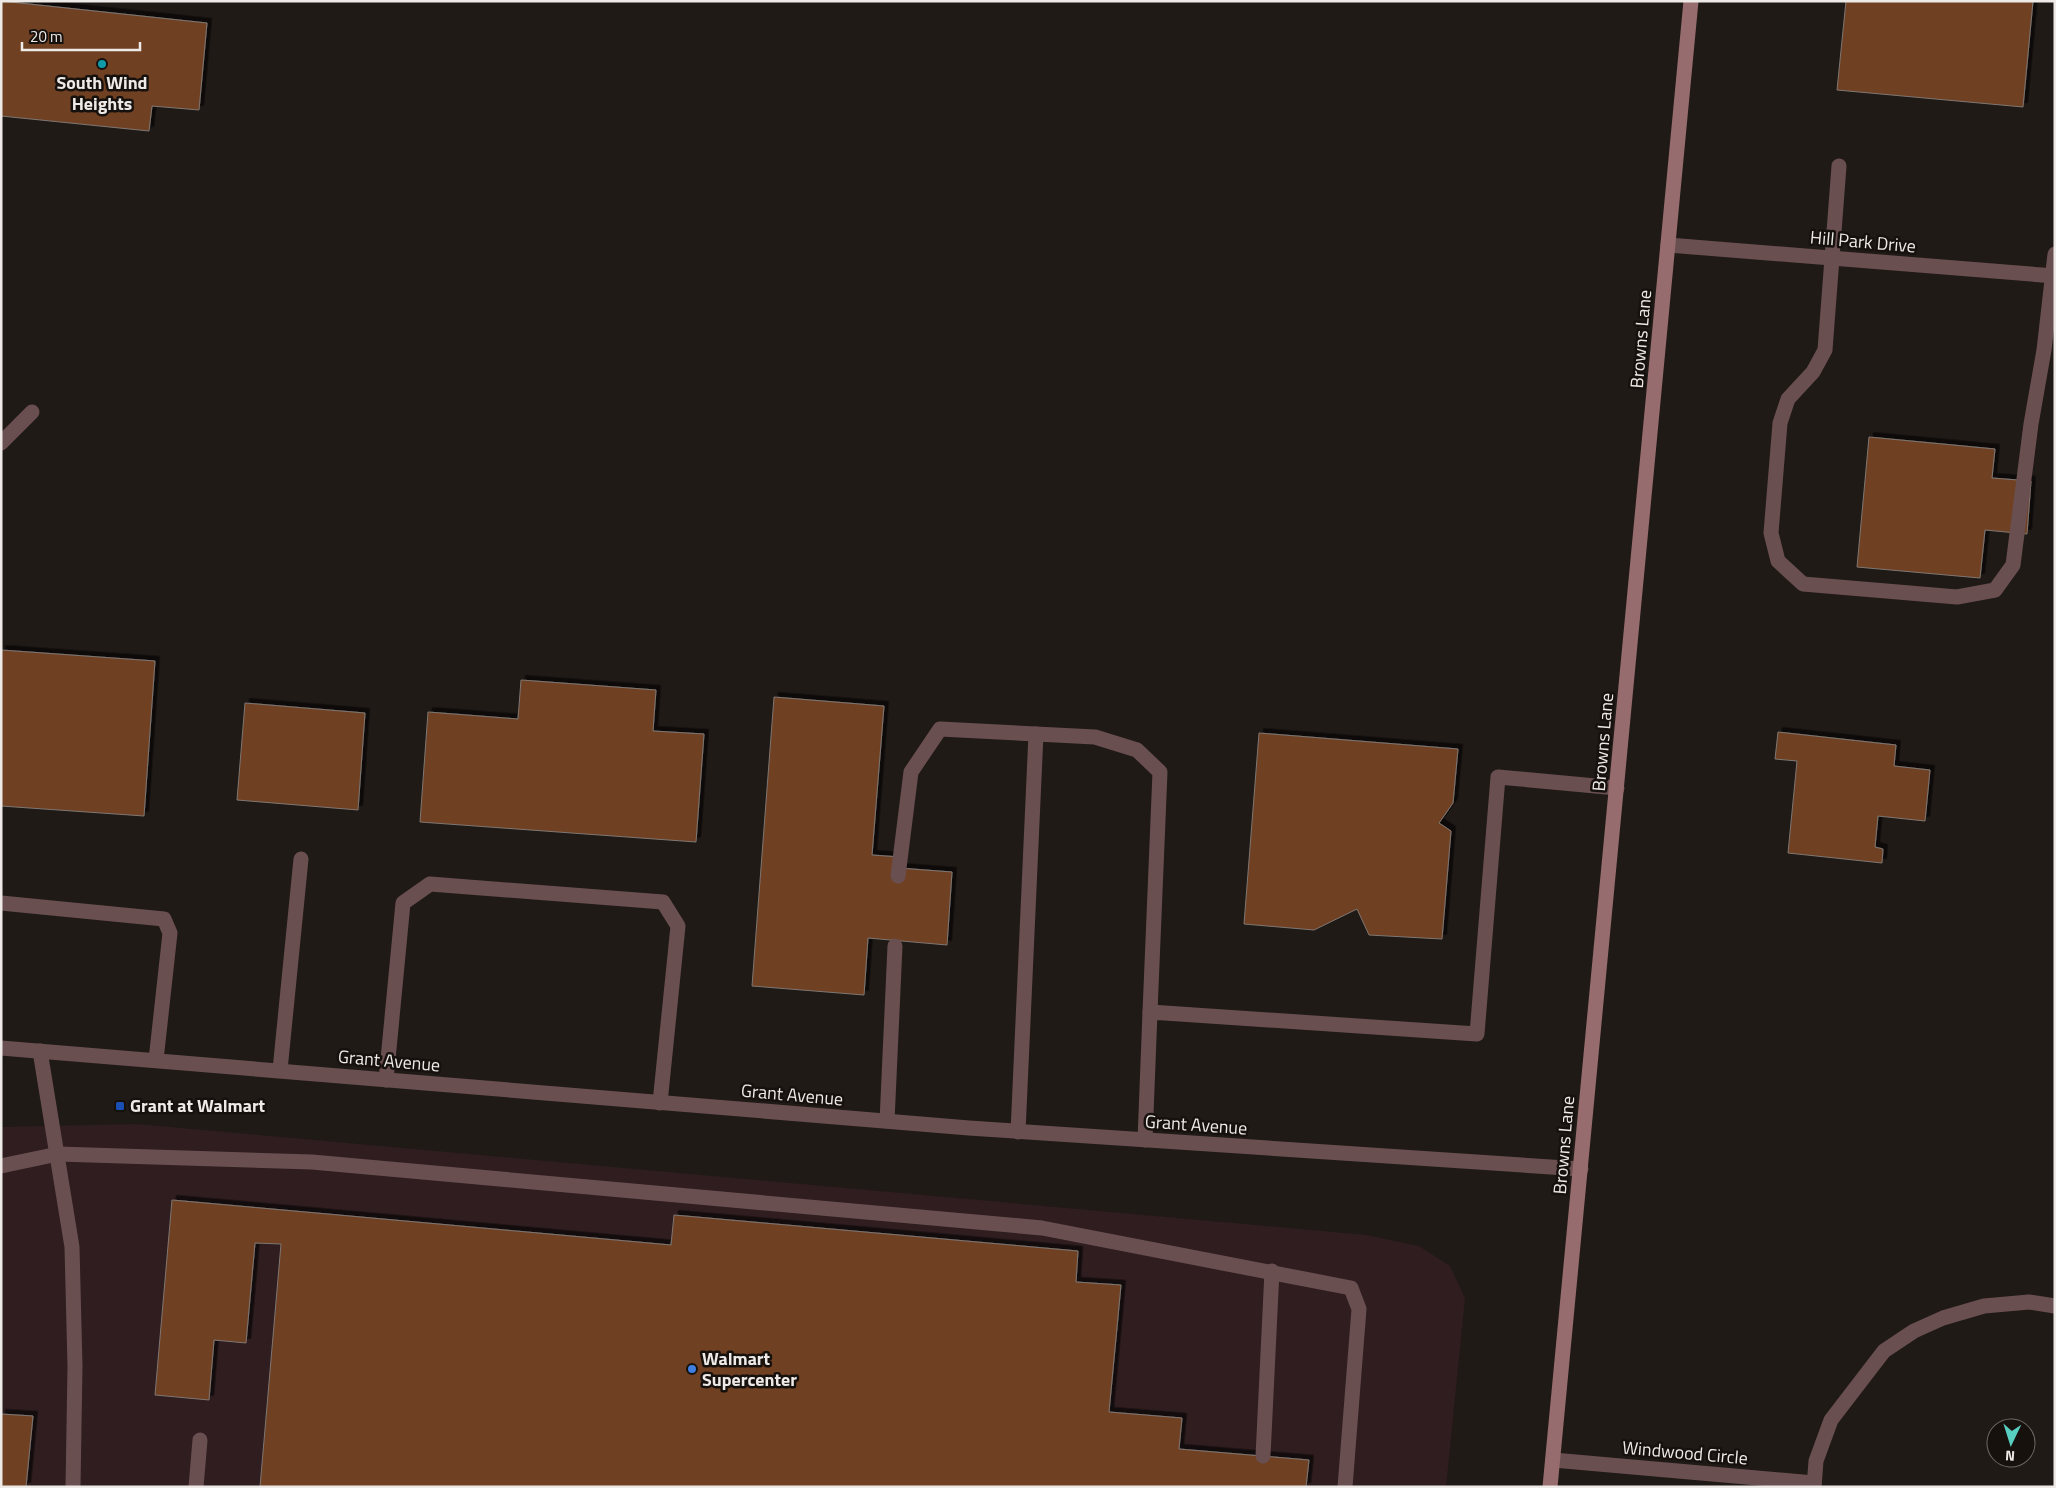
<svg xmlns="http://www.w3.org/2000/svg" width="2056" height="1488" font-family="'Titillium Web',sans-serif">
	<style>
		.commercial { fill: #2f1d20 }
		.building { fill: #704021; stroke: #7f7773; filter: url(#shadow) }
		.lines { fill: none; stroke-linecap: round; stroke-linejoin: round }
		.lane { stroke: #6a4f50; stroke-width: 15 }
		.street { stroke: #6a4f50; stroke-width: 15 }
		.secondary { stroke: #966c6e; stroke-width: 15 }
		.culture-dot { fill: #0f9aa8; stroke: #17110e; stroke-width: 2 }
		.transit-dot { fill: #1a4fb4; stroke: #17110e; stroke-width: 2 }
		.shop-dot { fill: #3f7fe0; stroke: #17110e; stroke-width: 2 }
		.labels { text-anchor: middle; stroke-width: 5; stroke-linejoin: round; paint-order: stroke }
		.poi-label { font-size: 18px; font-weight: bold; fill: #eeeae7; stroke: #17110e; text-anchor: start }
		.street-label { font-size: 18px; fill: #eeeae7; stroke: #17110e }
	</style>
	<defs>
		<filter id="shadow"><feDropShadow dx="4.5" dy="-4.5" stdDeviation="0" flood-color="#0009"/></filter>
	</defs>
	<rect width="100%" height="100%" fill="#201a17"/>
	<polygon class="commercial" points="137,1124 1366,1235 1419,1246 1450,1266 1465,1298 1446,1487 1,1487 1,1127"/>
	<g class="building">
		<polygon points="1,1 207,23 199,110 152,106 149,131 1,116"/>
		<polygon points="1846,1 2033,1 2023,107 1837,90"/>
		<polygon points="1869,437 1995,449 1992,478 2031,481 2027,534 1985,530 1980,578 1857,567"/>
		<polygon points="1,650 155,661 144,816 1,806"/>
		<polygon points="521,680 656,690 653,731 704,734 696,842 420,822 428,712 518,719"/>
		<polygon points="774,697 884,706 872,855 900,857 899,868 952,872 947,945 868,938 864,995 752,986"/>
		<polygon points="245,703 365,713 358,810 237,800"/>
		<polygon points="1778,732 1896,745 1894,766 1930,770 1925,821 1878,816 1875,847 1883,849 1882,863 1788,853 1797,761 1775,759"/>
		<polygon points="1259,733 1458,749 1453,803 1439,823 1451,831 1442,939 1369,935 1357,909 1314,930 1244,924"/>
		<polygon points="172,1200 671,1245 674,1215 1078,1251 1076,1282 1121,1285 1109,1412 1182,1418 1179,1449 1309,1460 1306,1487 260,1487 281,1244 255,1243 246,1343 214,1340 209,1400 155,1395"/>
		<polygon points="1,1414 33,1416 26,1487 1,1487"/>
	</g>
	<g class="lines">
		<g class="lane">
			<polyline points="1839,166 1825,350 1813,372 1788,399 1780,423 1771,533 1778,561 1803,584 1957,597 1995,590 2013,565 2031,424 2044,350 2055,254"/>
			<polyline points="1,443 32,412"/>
			<polyline points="898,876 911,772 940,729 1095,737 1137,750 1160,772 1150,1012"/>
			<polyline points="1,903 164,919 170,933 156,1060"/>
			<polyline points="40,1051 72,1247 75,1366 73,1487"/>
			<polyline points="280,1070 301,859"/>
			<polyline points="386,1080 403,903 430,884 663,902 678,926 660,1103"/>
			<polyline points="887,1121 895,946"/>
			<polyline points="1018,1132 1036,734"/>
			<polyline points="1145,1140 1150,1012 1477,1034 1498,777 1617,788"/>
			<polyline points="1,1166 58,1154 312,1162 1042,1228 1351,1288 1359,1309 1345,1487"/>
			<polyline points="1263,1456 1272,1271"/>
			<polyline points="196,1487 200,1440"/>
		</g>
		<g class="street">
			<polyline points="1668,245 2055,276"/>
			<polyline points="1,1048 969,1128 1581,1169"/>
			<polyline points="1553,1460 1814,1483"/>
			<polyline points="1814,1487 1816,1461 1831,1420 1884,1351 1914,1331 1943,1318 1984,1306 2029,1302 2055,1306"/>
		</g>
		<polyline class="secondary" points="1550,1487 1691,1"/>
	</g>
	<circle class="culture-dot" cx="102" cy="64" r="5"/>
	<rect class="transit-dot" x="115" y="1101" width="10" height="10" rx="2.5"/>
	<circle class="shop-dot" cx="692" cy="1369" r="5"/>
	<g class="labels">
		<g class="poi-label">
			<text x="102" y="89" text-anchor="middle">South Wind<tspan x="102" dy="21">Heights</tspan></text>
			<text x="130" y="1112">Grant at Walmart</text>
			<text x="702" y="1365">Walmart<tspan x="702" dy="21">Supercenter</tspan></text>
		</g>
		<g class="street-label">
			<text transform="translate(1863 242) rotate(5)" y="6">Hill Park Drive</text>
			<text transform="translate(1641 339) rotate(-85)" y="6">Browns Lane</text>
			<text transform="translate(1603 742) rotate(-85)" y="6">Browns Lane</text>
			<text transform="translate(389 1061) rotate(5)" y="6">Grant Avenue</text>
			<text transform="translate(792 1095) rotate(5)" y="6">Grant Avenue</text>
			<text transform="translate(1196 1125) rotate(4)" y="6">Grant Avenue</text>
			<text transform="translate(1564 1145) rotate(-85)" y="6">Browns Lane</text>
			<text transform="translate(1685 1453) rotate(5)" y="6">Windwood Circle</text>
		</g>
	</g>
	<rect width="2056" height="1488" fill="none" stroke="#eeeae7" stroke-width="5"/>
	<g transform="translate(2011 1443) rotate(184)"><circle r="24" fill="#17110e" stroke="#6d6865"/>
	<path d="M0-4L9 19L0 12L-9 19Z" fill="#58cec0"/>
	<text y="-8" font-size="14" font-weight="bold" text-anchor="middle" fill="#eeeae7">N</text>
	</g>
	<path d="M22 42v8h118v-8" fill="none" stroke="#eeeae7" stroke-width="2.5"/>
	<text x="30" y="42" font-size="15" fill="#eeeae7" stroke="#17110e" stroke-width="4" paint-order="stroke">20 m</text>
</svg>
